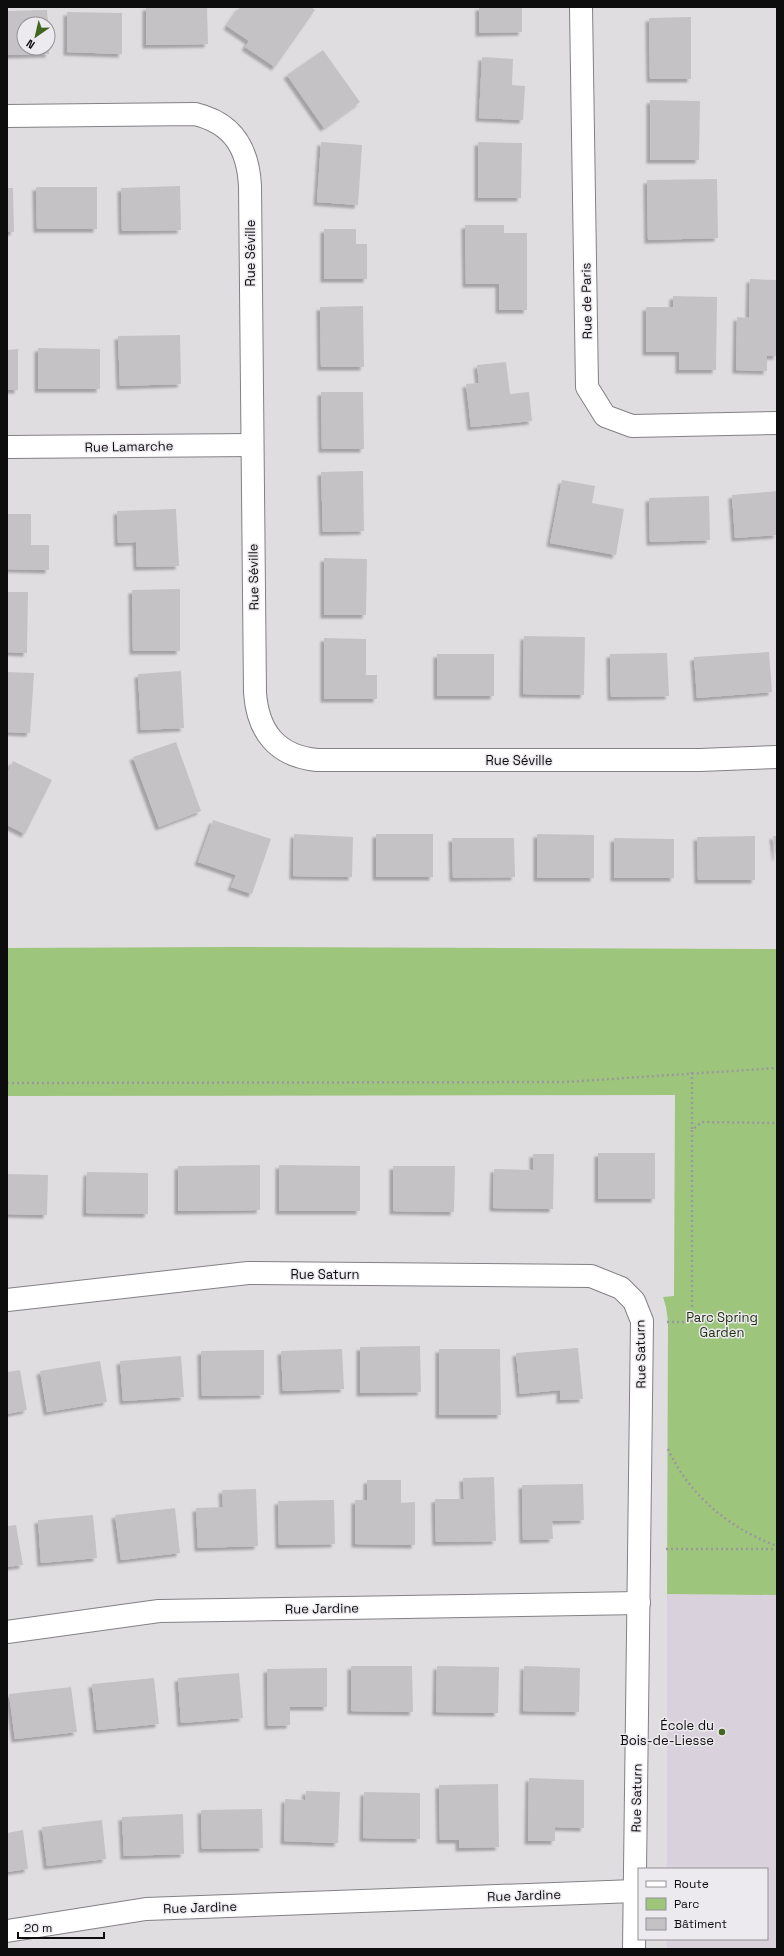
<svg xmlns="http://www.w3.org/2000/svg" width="784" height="1956" font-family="'Space Grotesk',sans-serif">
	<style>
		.built { fill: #d9d2dd }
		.green { fill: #9dc67c }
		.building { fill: #c5c2c6; filter: url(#shadow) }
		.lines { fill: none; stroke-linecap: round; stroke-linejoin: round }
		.minor-casing { stroke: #838185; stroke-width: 24 }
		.path { stroke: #9b999c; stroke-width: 2.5; stroke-dasharray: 2 3; stroke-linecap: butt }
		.minor { stroke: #fff; stroke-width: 22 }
		.poi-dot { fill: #406620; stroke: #edeaef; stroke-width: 1.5 }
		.labels { text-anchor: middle; stroke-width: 3; stroke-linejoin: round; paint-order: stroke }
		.street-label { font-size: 13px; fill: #0e0d0e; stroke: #edeaef }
		.park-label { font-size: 13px; fill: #203111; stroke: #edeaef }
		.poi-label { font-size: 13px; fill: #0e0d0e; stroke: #edeaef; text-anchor: end }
	</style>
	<defs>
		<filter id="shadow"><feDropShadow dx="-3.5" dy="3.5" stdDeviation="1" flood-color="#0004"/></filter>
	</defs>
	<rect width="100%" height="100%" fill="#e0dde1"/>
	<polygon class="built" points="667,1594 777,1595 777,1949 667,1949 667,1939 767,1939 767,1869 667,1869"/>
	<polygon class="green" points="230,947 777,949 777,1595 667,1594 668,1321 666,1307 663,1297 674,1296 675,1095 7,1096 7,948"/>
	<g class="building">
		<polygon points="146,7 207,7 208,44 146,45"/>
		<polygon points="240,7 311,7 315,10 275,67 245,47 249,41 227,26"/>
		<polygon points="479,7 522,7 522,32 479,33"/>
		<polygon points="47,10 48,24 24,24 24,48 49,48 49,54 7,55 7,11"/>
		<polygon points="67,12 122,13 122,54 67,52"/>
		<polygon points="691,17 691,79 650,79 649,18"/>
		<polygon points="323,50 360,102 324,128 287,75"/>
		<polygon points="482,57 513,59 512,85 525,86 523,120 479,118"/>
		<polygon points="650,100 700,101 699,160 650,160"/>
		<polygon points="321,142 362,145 358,205 317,202"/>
		<polygon points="478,142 522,143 521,198 478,198"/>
		<polygon points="717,179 718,238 648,240 647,180"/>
		<polygon points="180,186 181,230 122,231 121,188"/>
		<polygon points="36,187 97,187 97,229 37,229"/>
		<polygon points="7,188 13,188 14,232 7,232"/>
		<polygon points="465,225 504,225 504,233 527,233 527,310 499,310 499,284 466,284"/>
		<polygon points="324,229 356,229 356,244 367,244 367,279 324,279"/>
		<polygon points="750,279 777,280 777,356 767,356 767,371 736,370 737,317 749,318"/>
		<polygon points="673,296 717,297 716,370 679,370 679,352 646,352 646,307 673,307"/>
		<polygon points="363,306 364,367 321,367 320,307"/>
		<polygon points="180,335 181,384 120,386 118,336"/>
		<polygon points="38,348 100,349 100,389 38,389"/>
		<polygon points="18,349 18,390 7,390 7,350"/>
		<polygon points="506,362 510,394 529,392 532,421 471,427 466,384 479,383 477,365"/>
		<polygon points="321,392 363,392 364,449 322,449"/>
		<polygon points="363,471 364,531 323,532 321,472"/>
		<polygon points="562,480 595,486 592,503 624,509 616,555 550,543"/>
		<polygon points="777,491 777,535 735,538 732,495"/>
		<polygon points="709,496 710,540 650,542 649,498"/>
		<polygon points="176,509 179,566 137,567 136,542 118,543 117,511"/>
		<polygon points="7,514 31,514 31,545 49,545 49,570 7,569"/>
		<polygon points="324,558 367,559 366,615 324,615"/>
		<polygon points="180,589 180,651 133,651 132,590"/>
		<polygon points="7,592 28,592 27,653 7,652"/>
		<polygon points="524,636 585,637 584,695 523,694"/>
		<polygon points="324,638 366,639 366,675 377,675 377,699 324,699"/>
		<polygon points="769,652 772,692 697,698 694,657"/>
		<polygon points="667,653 669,696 611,697 610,654"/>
		<rect x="437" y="654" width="57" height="42"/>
		<polygon points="181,671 184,728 141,730 138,674"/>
		<polygon points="7,672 34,673 30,733 7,732"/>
		<polygon points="176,742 201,811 159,827 133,757"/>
		<polygon points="13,761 52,780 25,834 7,825 7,774"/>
		<polygon points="213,820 271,839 252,894 231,887 236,875 198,862"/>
		<polygon points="294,834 353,837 352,877 293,876"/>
		<rect x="376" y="834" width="57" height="43"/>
		<polygon points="537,834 594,835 594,878 537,878"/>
		<polygon points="755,836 755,880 698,880 697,837"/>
		<polygon points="773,836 777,836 777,857 776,857"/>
		<polygon points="452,838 514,838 515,877 453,878"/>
		<polygon points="614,838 674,839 674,878 614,878"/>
		<rect x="598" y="1153" width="57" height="46"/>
		<polygon points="533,1154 554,1154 553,1209 493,1208 494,1169 533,1170"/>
		<polygon points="260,1165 260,1210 178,1211 178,1166"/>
		<polygon points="279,1165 360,1166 360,1211 279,1211"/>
		<polygon points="393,1166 455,1166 454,1212 393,1211"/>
		<polygon points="87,1172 148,1173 148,1214 86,1213"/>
		<polygon points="7,1174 48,1175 47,1215 7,1214"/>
		<polygon points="420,1346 421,1392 360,1393 360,1347"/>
		<polygon points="578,1348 583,1399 560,1400 560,1390 520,1394 516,1353"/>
		<polygon points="342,1349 344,1389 283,1391 281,1351"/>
		<polygon points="439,1349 500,1349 501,1415 439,1415"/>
		<polygon points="264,1350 264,1395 202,1396 201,1351"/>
		<polygon points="181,1356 184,1397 123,1401 120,1361"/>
		<polygon points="100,1361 107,1402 47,1412 40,1371"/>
		<polygon points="20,1370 27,1410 7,1414 7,1372"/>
		<polygon points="494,1477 496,1541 436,1542 435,1499 464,1499 463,1478"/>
		<polygon points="367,1480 401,1480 401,1503 415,1502 415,1545 355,1544 355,1500 367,1500"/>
		<polygon points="583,1484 584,1520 552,1521 553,1539 523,1540 522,1485"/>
		<polygon points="256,1489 258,1546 198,1548 196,1508 223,1507 222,1490"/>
		<polygon points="334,1500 335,1544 279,1545 278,1501"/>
		<polygon points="175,1508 180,1553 121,1560 115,1515"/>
		<polygon points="93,1515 97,1558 41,1563 38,1520"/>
		<polygon points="16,1525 23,1565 7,1567 7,1526"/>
		<polygon points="351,1666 412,1666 413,1712 351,1711"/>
		<polygon points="437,1666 499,1667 498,1713 436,1712"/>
		<polygon points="524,1666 580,1668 579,1712 523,1711"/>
		<polygon points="327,1668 327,1707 290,1707 290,1725 268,1726 267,1669"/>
		<polygon points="239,1673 243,1718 181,1723 178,1678"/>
		<polygon points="154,1678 159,1724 97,1730 92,1684"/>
		<polygon points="71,1687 77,1732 15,1739 9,1694"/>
		<polygon points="529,1778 584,1780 584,1828 555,1827 555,1841 528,1841"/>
		<polygon points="498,1784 499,1847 459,1848 459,1840 440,1840 439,1785"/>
		<polygon points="306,1791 340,1792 338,1843 284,1841 285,1799 305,1800"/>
		<polygon points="364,1792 420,1793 420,1839 363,1838"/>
		<polygon points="262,1809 263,1848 202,1849 201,1810"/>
		<polygon points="183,1814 184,1854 124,1856 122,1817"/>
		<polygon points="102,1820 106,1859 47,1866 42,1827"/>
		<polygon points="23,1830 28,1869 7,1872 7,1833"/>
	</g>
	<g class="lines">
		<defs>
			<g id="minor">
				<polyline points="581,7 587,387 605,416 632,426 777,423"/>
				<path d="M7 116 195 114C233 123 248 148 250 186L255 693C258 732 277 756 317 760H700L777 757"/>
				<polyline points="7,447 252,445"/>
				<polyline points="7,1300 248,1273 591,1276 621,1288 634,1301 642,1321 634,1949"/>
				<polyline points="7,1632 159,1611 639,1603"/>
				<polyline points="7,1931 146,1909 635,1891"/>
			</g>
		</defs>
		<use href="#minor" class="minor-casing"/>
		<g class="path">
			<polyline points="7,1083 565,1082 777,1068"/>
			<polyline points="692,1129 692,1072"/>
			<polyline points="667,1322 692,1322 692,1130 702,1122 777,1123"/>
			<path d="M668 1449C689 1495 730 1529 777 1546"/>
			<polyline points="666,1549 777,1549"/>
		</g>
		<use href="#minor" class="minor"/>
	</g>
	<circle class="poi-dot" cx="722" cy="1732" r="4"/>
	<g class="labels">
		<g class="street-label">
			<text transform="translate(250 253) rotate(-90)" y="5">Rue Séville</text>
			<text transform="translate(586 301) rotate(-91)" y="5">Rue de Paris</text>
			<text transform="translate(129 446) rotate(-1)" y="5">Rue Lamarche</text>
			<text transform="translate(253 577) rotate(-91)" y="5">Rue Séville</text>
			<text x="519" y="765">Rue Séville</text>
			<text x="325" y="1279">Rue Saturn</text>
			<text transform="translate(640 1354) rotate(-91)" y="5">Rue Saturn</text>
			<text transform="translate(322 1608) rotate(-1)" y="5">Rue Jardine</text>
			<text transform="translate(636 1798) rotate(-89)" y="5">Rue Saturn</text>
			<text transform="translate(524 1895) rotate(-2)" y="5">Rue Jardine</text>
			<text transform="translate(200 1907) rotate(-2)" y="5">Rue Jardine</text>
		</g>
		<g class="park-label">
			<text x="722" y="1322">Parc Spring<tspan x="722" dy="15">Garden</tspan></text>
		</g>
		<g class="poi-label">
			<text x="714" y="1730">École du<tspan x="714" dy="15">Bois-de-Liesse</tspan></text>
		</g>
	</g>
	<rect width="784" height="1956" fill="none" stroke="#0e0d0e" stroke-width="16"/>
	<rect x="638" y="1868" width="130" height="72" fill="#edeaef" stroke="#949295"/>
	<rect x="646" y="1881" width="20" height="6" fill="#ffffff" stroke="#949295"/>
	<text x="674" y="1888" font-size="12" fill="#0e0d0e">Route</text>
	<rect x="646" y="1898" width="20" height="12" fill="#9dc67c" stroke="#949295"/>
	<text x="674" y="1908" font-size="12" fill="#0e0d0e">Parc</text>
	<rect x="646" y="1918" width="20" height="12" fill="#c5c2c6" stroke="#949295"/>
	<text x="674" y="1928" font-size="12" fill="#0e0d0e">Bâtiment</text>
	<g transform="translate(36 36) rotate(214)"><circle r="19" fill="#edeaef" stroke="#949295"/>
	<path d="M0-3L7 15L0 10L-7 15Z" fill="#406620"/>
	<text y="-6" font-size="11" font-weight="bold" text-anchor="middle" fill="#0e0d0e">N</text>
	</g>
	<path d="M18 1932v6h86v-6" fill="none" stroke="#0e0d0e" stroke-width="2"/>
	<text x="24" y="1932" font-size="12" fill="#0e0d0e" stroke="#edeaef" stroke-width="3" paint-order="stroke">20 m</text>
</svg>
